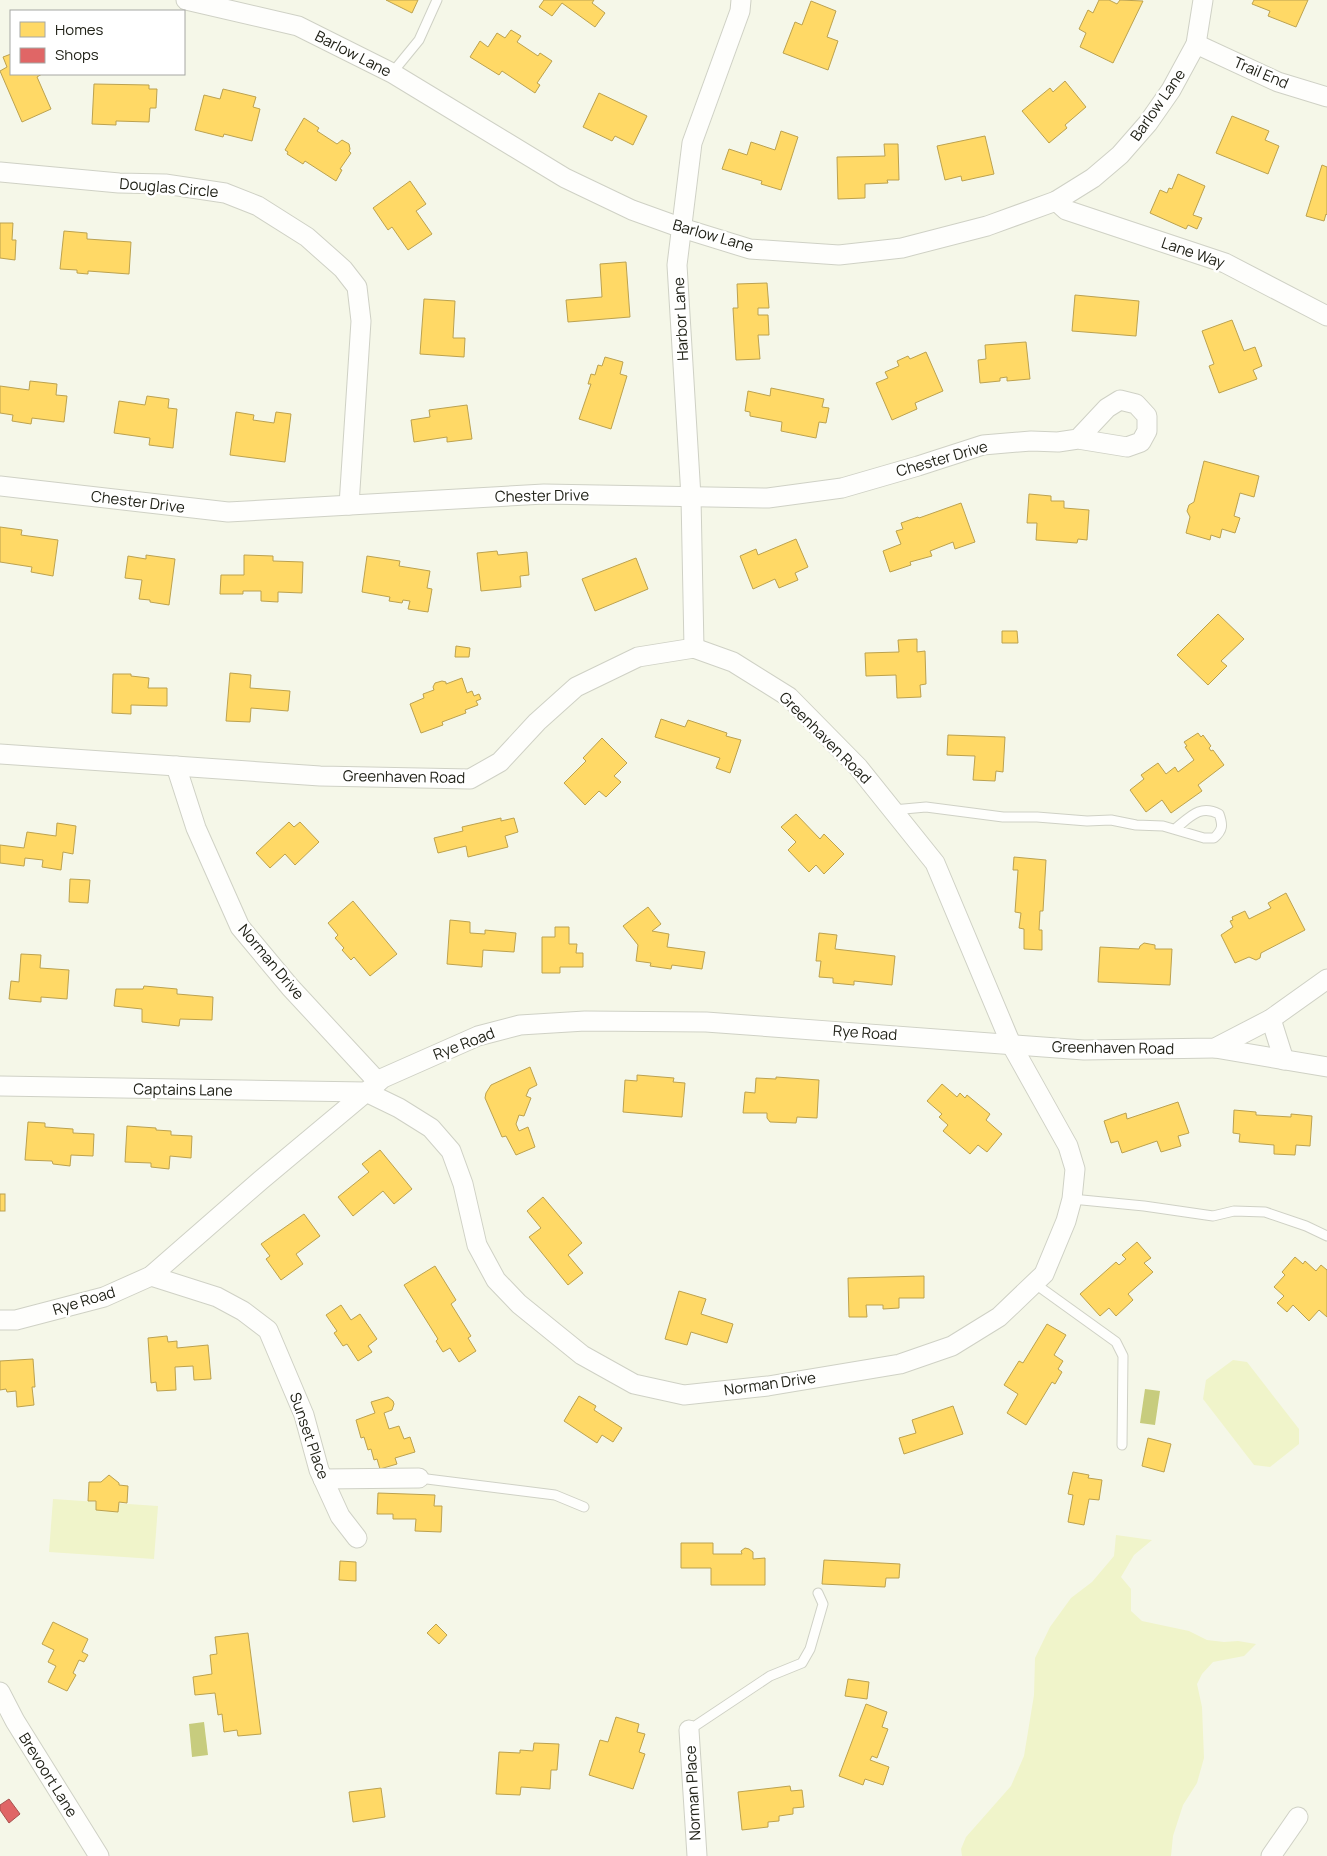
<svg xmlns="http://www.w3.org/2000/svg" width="1327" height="1856" font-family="Manrope,sans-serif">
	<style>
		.green { fill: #f0f4ca }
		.water { fill: #c7cc7e }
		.homes { fill: #ffd966; stroke: #bca24f }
		.shops { fill: #e06666; stroke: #a7524f }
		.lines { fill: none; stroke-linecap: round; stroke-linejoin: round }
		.lane-casing { stroke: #cfd1c5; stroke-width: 11 }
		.street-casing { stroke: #cfd1c5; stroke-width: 21 }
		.lane { stroke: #fefefc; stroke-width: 9 }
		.street { stroke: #fefefc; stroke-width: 19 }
		.labels { text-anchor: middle; stroke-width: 5; stroke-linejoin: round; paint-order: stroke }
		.street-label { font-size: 15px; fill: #212218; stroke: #fff }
	</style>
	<rect width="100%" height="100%" fill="#f5f7e8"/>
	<g class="green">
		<polygon points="1233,1360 1247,1362 1299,1429 1299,1444 1270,1467 1254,1465 1203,1399 1206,1380"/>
		<polygon points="53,1499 158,1506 154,1559 49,1552"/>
		<polygon points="1116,1535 1152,1540 1134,1555 1121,1577 1131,1589 1131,1611 1142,1621 1189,1631 1207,1640 1224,1642 1238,1641 1256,1644 1244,1656 1213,1662 1202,1674 1197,1684 1202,1707 1204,1758 1197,1783 1183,1805 1173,1836 1171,1856 962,1856 961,1849 966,1837 1011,1786 1024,1756 1034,1695 1035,1658 1050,1627 1071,1598 1092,1582 1114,1556"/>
	</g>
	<g class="water">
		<polygon points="1145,1389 1160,1391 1155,1425 1140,1423"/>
		<polygon points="204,1722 208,1755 192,1757 189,1724"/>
	</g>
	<g class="homes">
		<polygon points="386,0 418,0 412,13"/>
		<polygon points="544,0 594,0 592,3 605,13 595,27 562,3 552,16 539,7"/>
		<polygon points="1099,0 1109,0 1117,4 1120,0 1143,1 1113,63 1080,47 1086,33 1079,29 1088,10 1093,13"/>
		<polygon points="1254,0 1308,0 1296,27 1268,16 1270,11 1252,4"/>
		<polygon points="811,1 836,11 827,37 838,41 828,70 783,53 795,22 802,25"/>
		<polygon points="511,30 521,36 517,42 538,56 540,53 552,61 537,83 540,85 535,93 502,71 499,75 470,57 480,41 488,47 497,33 505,38"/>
		<polygon points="11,54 11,74 42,74 37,77 51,109 22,122 0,71 7,67 3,57"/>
		<polygon points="1065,81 1086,107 1065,125 1067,128 1049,143 1022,111 1050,88 1053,92"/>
		<polygon points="94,84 149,85 149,89 157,89 156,108 150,108 149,122 116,121 116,125 92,124"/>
		<polygon points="223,89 256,97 253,107 260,109 252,141 224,134 223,137 195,130 204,95 220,99"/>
		<polygon points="599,93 647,116 633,145 615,136 612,141 583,127"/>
		<polygon points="1232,116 1269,131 1265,140 1279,146 1268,174 1216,153"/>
		<polygon points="304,118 319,128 317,131 337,144 342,140 349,144 350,149 349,151 351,153 340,169 342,170 336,181 305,161 303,164 287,154 288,152 285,150"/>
		<polygon points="781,131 798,137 781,190 761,184 762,181 722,169 729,149 747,155 751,142 775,150"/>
		<polygon points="985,136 994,174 962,181 961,176 945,180 937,146"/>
		<polygon points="884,144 898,144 899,180 887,180 888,183 865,184 865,198 838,199 837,157 885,156"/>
		<polygon points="1322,165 1327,167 1327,215 1326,214 1324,221 1306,216"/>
		<polygon points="1178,174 1205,186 1193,215 1202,218 1197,229 1188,225 1186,229 1150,213 1160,190 1167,193 1169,188 1172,189"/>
		<polygon points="410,181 426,204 416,211 432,234 408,250 392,227 388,230 373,208"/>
		<polygon points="0,223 13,223 12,240 16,240 15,260 0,258"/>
		<polygon points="64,231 87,233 87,239 131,242 129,274 88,271 88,274 77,273 77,270 60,269"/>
		<polygon points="626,262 630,317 568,322 566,300 602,297 600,264"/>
		<polygon points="767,283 769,308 758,308 758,315 768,315 769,335 758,335 760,359 736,360 733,308 738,308 737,284"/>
		<polygon points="1075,295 1139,301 1136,336 1072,331"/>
		<polygon points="424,299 455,301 453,338 465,338 464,357 420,354"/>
		<polygon points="1232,320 1244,351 1255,347 1262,366 1253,370 1257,379 1219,393 1209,366 1214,364 1202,331"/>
		<polygon points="1026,342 1030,379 1007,381 1007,377 1000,378 1000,381 980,383 978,360 986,359 985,345"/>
		<polygon points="926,352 943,391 915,403 917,409 892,420 876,383 888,378 885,372 899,366 897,361 908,356 910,359"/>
		<polygon points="605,357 623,362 620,374 627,376 611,429 579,419 591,384 588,384 591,374 595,375 598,365 602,366"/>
		<polygon points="30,381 57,384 56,395 67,396 64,422 32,418 31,424 12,421 13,415 0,413 0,386 29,390"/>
		<polygon points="771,388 824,399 822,407 829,408 826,423 819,422 816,438 781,431 782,422 750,416 750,412 745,411 748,391 770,396"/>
		<polygon points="147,396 169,399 168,408 177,409 173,448 149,445 150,438 114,433 119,401 145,405"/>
		<polygon points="467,405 472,439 447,442 447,437 414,442 411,420 430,417 429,410"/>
		<polygon points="236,412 254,415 253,420 274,423 276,412 291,414 285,462 230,455"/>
		<polygon points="1204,461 1259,476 1254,497 1240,493 1234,516 1240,518 1235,533 1222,529 1220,538 1211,535 1210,540 1186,533 1190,517 1187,511 1189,505 1194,502"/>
		<polygon points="1029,494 1051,496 1051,501 1064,501 1064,508 1089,510 1087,540 1078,539 1077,543 1036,540 1037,523 1027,523"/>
		<polygon points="961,503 975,542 955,549 953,542 930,551 932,556 910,562 911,565 890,572 883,551 901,544 896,531 903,529 901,523 918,517 919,518"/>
		<polygon points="0,527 22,530 21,535 58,540 53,576 31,572 32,567 0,562"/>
		<polygon points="796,539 808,567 795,573 798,580 779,588 775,579 753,589 740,556 756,549 758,555"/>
		<polygon points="497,551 498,555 527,552 529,575 520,576 521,587 481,591 477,553"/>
		<polygon points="146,555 175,559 169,605 150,602 150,600 139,599 142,580 125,578 128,556 146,559"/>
		<polygon points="244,555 273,556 273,561 303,562 302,593 278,592 278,602 261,601 261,591 243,591 243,594 220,594 221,575 244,575"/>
		<polygon points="367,556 400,561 399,566 430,571 427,588 432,589 428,612 408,609 410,601 403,600 402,603 389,601 390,597 362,592"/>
		<polygon points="636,558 648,589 595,611 582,579"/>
		<polygon points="1218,614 1244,639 1221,661 1227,666 1208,685 1177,655"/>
		<polygon points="1002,631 1017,631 1018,643 1002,643"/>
		<polygon points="917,639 917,652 925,651 926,684 920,685 921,697 897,698 896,675 866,676 865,653 899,652 898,640"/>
		<polygon points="456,646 470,648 469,657 455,657"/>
		<polygon points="230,673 251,675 250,688 290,691 288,711 251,708 250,722 226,721"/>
		<polygon points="113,674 131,674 131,676 149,678 148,688 167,688 167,706 131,705 131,714 112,713"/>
		<polygon points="462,678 467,693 472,691 474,696 479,694 481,699 476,701 478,705 465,710 466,713 442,722 443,725 421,733 410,704 424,698 423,694 434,690 433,687 435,683 442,681 446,682 446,684"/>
		<polygon points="661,719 685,727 688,720 727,733 726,736 741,740 730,773 716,768 720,758 655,737"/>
		<polygon points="1198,733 1201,737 1203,735 1211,746 1209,748 1211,751 1213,750 1224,765 1198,785 1202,791 1171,813 1162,800 1146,812 1130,790 1144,779 1141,775 1158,763 1166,774 1175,767 1178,772 1194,760 1185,747 1187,746 1184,742"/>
		<polygon points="948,735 1005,737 1003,772 996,771 995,781 973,780 975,756 947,755"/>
		<polygon points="602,738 627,763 614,776 621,782 606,797 599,791 585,805 564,783 586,761 583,758"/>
		<polygon points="796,814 820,839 824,834 844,854 824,874 816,865 809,872 788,850 796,842 781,827"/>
		<polygon points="501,818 501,821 514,818 518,832 505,836 508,847 468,857 466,846 438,853 434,838 463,831 462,827"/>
		<polygon points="289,822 294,827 300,822 319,842 295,865 285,854 270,868 256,853"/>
		<polygon points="57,823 76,826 73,854 63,852 61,870 42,867 43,860 25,858 24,866 0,863 0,845 24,848 27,832 56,836"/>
		<polygon points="1014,857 1046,860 1043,911 1040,911 1039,930 1042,930 1042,950 1024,949 1024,929 1019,928 1021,913 1015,912 1018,870 1013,870"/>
		<polygon points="70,879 90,880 88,903 69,902"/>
		<polygon points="1286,893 1305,930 1261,953 1260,958 1256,960 1249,957 1235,963 1221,935 1233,927 1230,921 1233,920 1232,917 1245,911 1249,919 1271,908 1268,903"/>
		<polygon points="353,901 397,954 370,976 354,957 351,960 342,950 344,948 335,938 338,935 328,923"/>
		<polygon points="648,907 661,924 652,931 669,934 667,947 705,952 702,969 672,965 671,969 650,966 651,963 636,961 638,945 623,926"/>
		<polygon points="450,920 470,922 470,933 485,934 485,930 516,933 514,952 483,950 482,967 447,964"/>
		<polygon points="555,927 569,927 569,944 577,944 576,953 583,953 583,967 560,967 560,973 542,973 542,937 555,937"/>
		<polygon points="819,933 837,935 835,949 895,956 892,985 854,981 854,985 833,983 833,978 819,977 821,961 816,961"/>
		<polygon points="1144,943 1155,945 1155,949 1172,949 1170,985 1098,982 1100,947 1139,949 1140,946"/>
		<polygon points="21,954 41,955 40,968 69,970 67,999 41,997 41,1002 9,999 11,981 19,982"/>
		<polygon points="144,986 177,989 177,994 213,997 212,1020 180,1019 179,1026 142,1022 142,1009 114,1006 116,989 143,989"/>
		<polygon points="530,1067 537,1085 529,1089 526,1096 531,1098 524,1116 519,1115 516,1124 519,1131 528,1127 535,1147 516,1155 506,1136 502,1137 485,1098 486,1093 491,1085"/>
		<polygon points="637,1075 674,1078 673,1082 685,1083 682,1117 623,1112 625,1080 637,1081"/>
		<polygon points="776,1077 819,1080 817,1118 797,1117 796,1123 770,1122 767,1118 767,1113 743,1113 745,1092 755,1093 756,1078 776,1079"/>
		<polygon points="942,1084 957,1097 960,1093 965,1098 967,1095 990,1114 986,1120 1002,1134 987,1152 978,1145 970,1154 943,1131 948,1125 939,1117 942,1114 927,1101"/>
		<polygon points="1178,1102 1189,1133 1178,1136 1181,1146 1161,1152 1157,1141 1122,1153 1118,1141 1111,1143 1104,1121 1126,1113 1127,1119"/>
		<polygon points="1234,1110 1256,1112 1256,1115 1291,1117 1291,1114 1312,1116 1310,1146 1296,1145 1295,1155 1274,1154 1274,1145 1239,1142 1240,1134 1233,1133"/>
		<polygon points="28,1122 45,1123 45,1127 73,1129 73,1133 94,1134 93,1156 71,1155 70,1166 53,1164 52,1161 25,1160"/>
		<polygon points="127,1126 156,1128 156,1130 171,1131 171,1135 192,1136 191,1158 170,1156 169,1169 151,1167 151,1163 125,1162"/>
		<polygon points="380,1150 412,1189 394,1204 383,1191 353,1216 338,1197 369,1172 362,1164"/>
		<rect x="0" y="1194" width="5" height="17"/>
		<polygon points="543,1197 582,1243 568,1255 583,1273 568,1285 529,1237 541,1228 527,1211"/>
		<polygon points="304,1214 320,1236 296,1254 303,1264 281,1280 266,1259 270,1256 261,1244"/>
		<polygon points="1137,1242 1151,1258 1144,1263 1153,1272 1128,1294 1133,1300 1116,1316 1109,1308 1100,1316 1080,1294 1116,1262 1119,1265 1126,1259 1122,1255"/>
		<polygon points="1295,1257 1303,1264 1305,1261 1316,1271 1321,1265 1327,1270 1327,1317 1319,1310 1309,1321 1293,1305 1287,1312 1277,1303 1284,1296 1274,1287 1285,1275 1282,1272"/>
		<polygon points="435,1266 456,1300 451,1304 471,1336 468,1338 476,1351 459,1362 450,1348 443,1352 436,1341 438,1339 404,1285"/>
		<polygon points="924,1276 924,1298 899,1298 899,1308 883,1309 883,1305 866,1305 867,1317 849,1317 848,1278"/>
		<polygon points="679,1291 706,1299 701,1314 733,1324 727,1343 691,1332 687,1345 665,1339"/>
		<polygon points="341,1305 351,1320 360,1314 377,1339 368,1346 372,1352 358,1361 347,1344 343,1346 334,1333 337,1331 326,1315"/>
		<polygon points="1047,1324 1066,1335 1054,1355 1063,1361 1058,1369 1062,1372 1055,1384 1052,1382 1026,1425 1007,1413 1018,1394 1004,1385 1019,1361 1023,1363"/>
		<polygon points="167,1336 168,1342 177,1341 177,1348 208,1345 211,1379 194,1380 193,1366 175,1367 176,1390 157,1391 156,1382 151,1383 148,1338"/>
		<polygon points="33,1359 35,1387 32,1387 34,1405 17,1407 16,1391 7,1392 6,1389 0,1390 0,1361"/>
		<polygon points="579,1396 596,1406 594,1410 622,1428 613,1442 602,1435 597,1443 564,1421"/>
		<polygon points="388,1397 393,1401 394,1404 392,1410 384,1413 389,1429 399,1426 404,1439 410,1437 415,1452 395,1458 397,1464 380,1469 377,1459 374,1460 371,1449 368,1450 364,1437 361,1438 356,1420 375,1413 371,1402"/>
		<polygon points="953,1406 963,1434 904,1454 899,1438 916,1433 912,1420"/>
		<polygon points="1148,1438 1171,1444 1164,1472 1142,1466"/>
		<polygon points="1073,1472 1089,1475 1088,1478 1102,1480 1099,1500 1089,1499 1084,1525 1068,1522 1073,1495 1068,1494"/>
		<polygon points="109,1475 119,1483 119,1485 128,1486 127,1503 119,1502 118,1512 96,1510 96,1501 88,1501 89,1482 101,1482"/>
		<polygon points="378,1493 435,1495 434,1506 442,1506 441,1532 415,1531 416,1519 393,1519 393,1514 377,1514"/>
		<polygon points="681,1543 713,1543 713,1554 742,1554 741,1551 745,1548 749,1549 753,1552 753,1559 765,1558 765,1585 711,1585 711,1568 681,1568"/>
		<polygon points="824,1560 900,1564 899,1578 886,1578 885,1587 822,1584"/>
		<polygon points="340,1561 356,1562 356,1581 339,1580"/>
		<polygon points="53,1622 88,1639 82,1652 88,1655 84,1662 79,1660 73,1673 76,1675 67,1691 48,1682 56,1666 48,1662 54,1650 42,1644"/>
		<polygon points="436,1624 447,1635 439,1644 427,1633"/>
		<polygon points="248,1633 261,1734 238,1736 237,1730 224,1732 222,1714 218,1715 215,1693 195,1695 193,1677 212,1674 210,1655 217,1654 215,1637"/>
		<polygon points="848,1679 869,1682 867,1699 845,1696"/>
		<polygon points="866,1704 887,1712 882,1727 888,1729 877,1758 872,1756 870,1760 889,1767 883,1785 865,1779 863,1785 839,1776"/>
		<polygon points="616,1717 639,1724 637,1732 645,1734 639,1752 645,1754 633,1789 589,1775 600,1740 608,1742"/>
		<polygon points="534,1743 559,1744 557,1770 551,1770 550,1789 521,1787 520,1795 496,1794 499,1752 520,1753 520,1750 533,1751"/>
		<polygon points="790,1786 791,1791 802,1790 804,1807 793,1808 793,1814 779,1816 779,1821 768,1822 768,1827 742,1830 738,1792"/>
		<polygon points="381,1788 385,1817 353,1822 349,1792"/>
	</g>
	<polygon class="shops" points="9,1799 20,1814 9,1823 0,1810 0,1805"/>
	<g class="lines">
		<defs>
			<g id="lane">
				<polyline points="392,73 419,40 437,0"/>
				<path d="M893 810 926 807 1003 817H1037L1087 821 1111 820 1136 825 1163 826 1204 838H1214C1223 830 1223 825 1219 814 1200 804 1190 817 1175 829"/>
				<polyline points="1072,1199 1144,1206 1213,1216 1234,1211 1265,1212 1306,1226 1327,1236"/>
				<polyline points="1034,1283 1116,1342 1123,1356 1122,1445"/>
				<polyline points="419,1478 555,1495 584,1507"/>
				<polyline points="689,1730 770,1676 802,1663 810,1649 823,1604 818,1593"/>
			</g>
			<g id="street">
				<polyline points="186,0 298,26 392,73 565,178 632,210 682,228 750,249 839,255 902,248 987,226 1056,201 1093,178 1120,155 1148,123 1171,90 1196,44 1203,0"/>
				<polyline points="1196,44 1278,82 1327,97"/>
				<polyline points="0,172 119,183 165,184 225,193 258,206 307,237 343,269 357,287 361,321 349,505"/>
				<polyline points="1056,201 1066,210 1225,263 1327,316"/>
				<polyline points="0,486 228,512 544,494 768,498 842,488 918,466 983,445 1031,441 1058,442 1078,439 1127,447 1141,442 1147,431 1147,416 1136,404 1120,400 1107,408 1078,439"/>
				<polyline points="694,648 691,497 677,265 692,143 740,11 741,0"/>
				<polyline points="0,754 320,776 470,779 500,762 537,722 576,687 638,657 694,648 733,662 789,697 858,767 935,863 1011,1044 1068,1146 1075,1169 1072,1199 1066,1221 1044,1274 999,1317 952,1346 900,1364 768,1386 684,1395 634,1384 582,1355 519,1304 496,1280 477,1245 463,1184 451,1151 431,1128 399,1108 366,1092 0,1086"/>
				<polyline points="176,766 196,828 240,927 290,987 378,1082"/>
				<polyline points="1271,1019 1284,1060"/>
				<polyline points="1215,1048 1327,1067"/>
				<polyline points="151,1276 217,1297 243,1311 268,1330 304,1415 319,1470 340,1516 357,1538"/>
				<polyline points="0,1320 16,1320 104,1297 151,1276 261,1180 383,1078 478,1036 520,1025 585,1021 706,1022 1084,1050 1215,1048 1271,1019 1327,979"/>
				<polyline points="323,1479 419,1478"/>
				<polyline points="0,1692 15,1721 99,1856"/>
				<polyline points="689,1730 697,1856"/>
				<polyline points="1271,1856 1298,1817"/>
			</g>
		</defs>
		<use href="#lane" class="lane-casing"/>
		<use href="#street" class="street-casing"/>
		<use href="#lane" class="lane"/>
		<use href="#street" class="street"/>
	</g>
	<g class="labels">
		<g class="street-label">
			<text transform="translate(353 54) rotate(27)" y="5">Barlow Lane</text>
			<text transform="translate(1261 73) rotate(23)" y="5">Trail End</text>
			<text transform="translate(1158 105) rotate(-55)" y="5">Barlow Lane</text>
			<text transform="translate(169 188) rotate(5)" y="5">Douglas Circle</text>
			<text transform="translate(713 236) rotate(16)" y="5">Barlow Lane</text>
			<text transform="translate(1193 253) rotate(19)" y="5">Lane Way</text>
			<text transform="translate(681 319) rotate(-93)" y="5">Harbor Lane</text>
			<text transform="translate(942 459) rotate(-16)" y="5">Chester Drive</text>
			<text transform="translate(542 496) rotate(-1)" y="5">Chester Drive</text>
			<text transform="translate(138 502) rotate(7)" y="5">Chester Drive</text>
			<text transform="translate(825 738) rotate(45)" y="5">Greenhaven Road</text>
			<text transform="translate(404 777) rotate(1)" y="5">Greenhaven Road</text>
			<text transform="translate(271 962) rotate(50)" y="5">Norman Drive</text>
			<text transform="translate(865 1033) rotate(4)" y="5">Rye Road</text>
			<text transform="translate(464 1044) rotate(-21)" y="5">Rye Road</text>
			<text transform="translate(1113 1048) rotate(1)" y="5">Greenhaven Road</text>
			<text transform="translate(183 1090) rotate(1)" y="5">Captains Lane</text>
			<text transform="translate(84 1301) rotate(-17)" y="5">Rye Road</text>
			<text transform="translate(770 1384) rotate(-8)" y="5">Norman Drive</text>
			<text transform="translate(309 1436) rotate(71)" y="5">Sunset Place</text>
			<text transform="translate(48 1775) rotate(58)" y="5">Brevoort Lane</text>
			<text transform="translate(693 1793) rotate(-93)" y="5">Norman Place</text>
		</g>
	</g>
	<rect x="10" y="10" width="175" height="65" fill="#ffffff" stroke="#a6a7a3"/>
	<rect x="20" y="22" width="25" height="15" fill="#ffd966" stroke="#a6a7a3"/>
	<text x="55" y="35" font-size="15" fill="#212218">Homes</text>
	<rect x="20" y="48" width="25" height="15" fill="#e06666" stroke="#a6a7a3"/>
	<text x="55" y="60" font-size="15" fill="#212218">Shops</text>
</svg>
